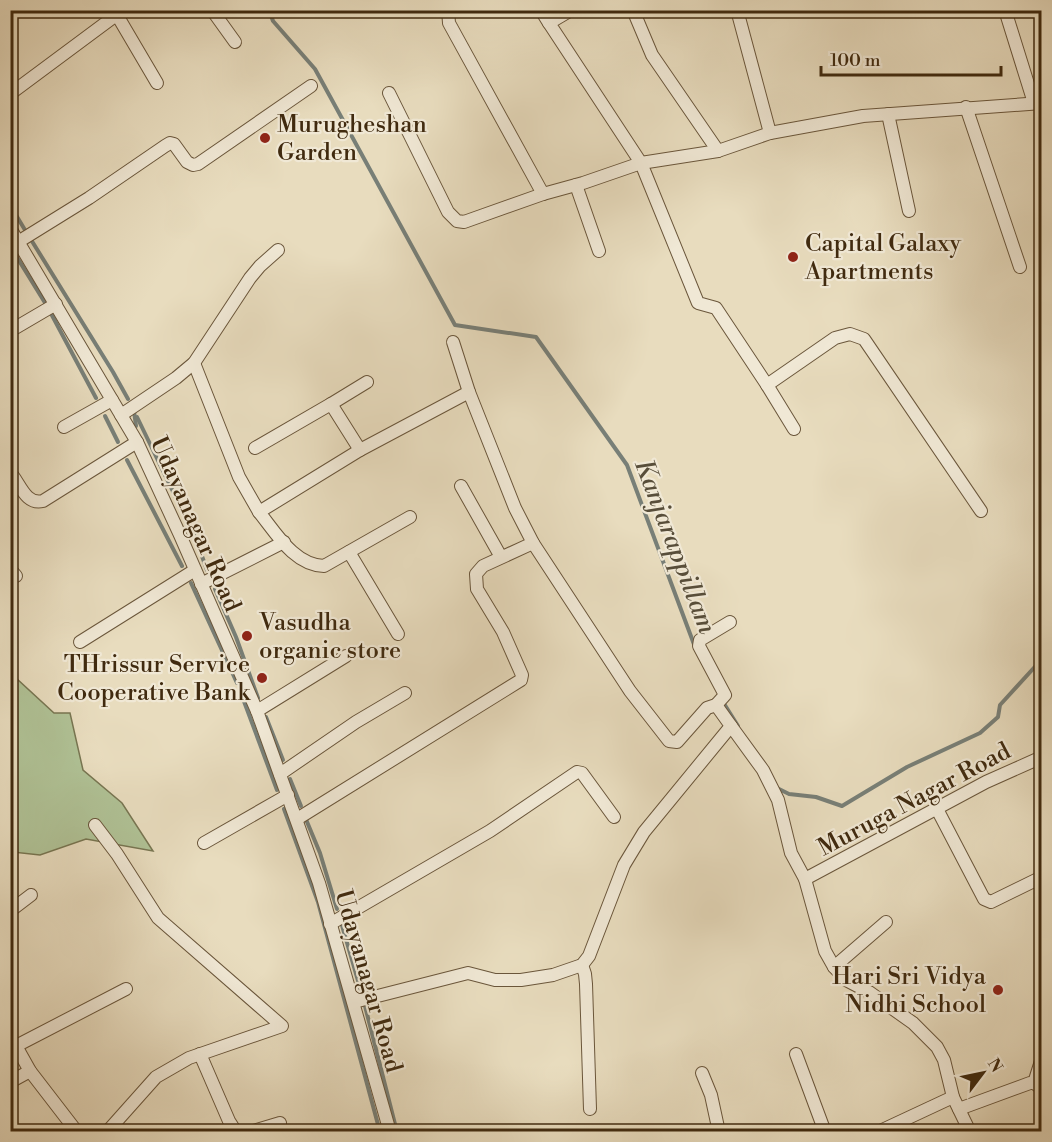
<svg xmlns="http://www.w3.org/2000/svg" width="1052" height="1142" font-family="'Libre Bodoni',serif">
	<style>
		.green { fill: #b0c296; stroke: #787652; stroke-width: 1.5 }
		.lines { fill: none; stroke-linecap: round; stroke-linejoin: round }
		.stream { stroke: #787f77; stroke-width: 4 }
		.minor-casing { stroke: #6a563b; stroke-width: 14 }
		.minor { stroke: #f0e8d5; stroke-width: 12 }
		.poi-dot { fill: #8f2418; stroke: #f0e8d5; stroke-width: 2 }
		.labels { text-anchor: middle; stroke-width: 4.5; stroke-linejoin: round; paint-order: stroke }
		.poi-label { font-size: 24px; fill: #402a0f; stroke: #f0e8d5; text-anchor: start }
		.street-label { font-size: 24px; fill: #402a0f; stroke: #f0e8d5 }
		.water-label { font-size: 26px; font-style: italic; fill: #584e3a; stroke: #f0e8d5 }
	</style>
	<rect width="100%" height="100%" fill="#e8dcbe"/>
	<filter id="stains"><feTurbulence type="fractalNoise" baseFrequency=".00333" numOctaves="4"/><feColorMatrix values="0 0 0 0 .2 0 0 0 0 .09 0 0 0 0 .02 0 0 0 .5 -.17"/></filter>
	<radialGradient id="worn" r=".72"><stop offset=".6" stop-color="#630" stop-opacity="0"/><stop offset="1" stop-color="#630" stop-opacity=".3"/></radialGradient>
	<polygon class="green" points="11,678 17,679 54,713 70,713 83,770 122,803 153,851 86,839 40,855 13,852 11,865"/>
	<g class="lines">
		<g class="stream">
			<polyline points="269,10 273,21 315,69 455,325 536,337 627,465 695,647"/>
			<polyline points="10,205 28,235"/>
			<polyline points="30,238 113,372 128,399"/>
			<polyline points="10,246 47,306 96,398"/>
			<polyline points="134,411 136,426"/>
			<polyline points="105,416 118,442"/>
			<polyline points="137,417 195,537 207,570"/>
			<polyline points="127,460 182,566"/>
			<polyline points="191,583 237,683"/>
			<polyline points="215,589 236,637 258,698"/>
			<polyline points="242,696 277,790"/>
			<polyline points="723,702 738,726"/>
			<polyline points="266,717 283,760"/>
			<polyline points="290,779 301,806"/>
			<polyline points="777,788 789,794 816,797 842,806 907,767 980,733 998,717 1000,705 1042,659"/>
			<polyline points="284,809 318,902 380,1132"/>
			<polyline points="305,817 320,853 337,909"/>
			<polyline points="341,922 363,998"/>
			<polyline points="364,1002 397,1132"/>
		</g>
		<defs>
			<g id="minor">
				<polyline points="212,10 235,42"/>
				<polyline points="448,10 449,23 543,194"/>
				<polyline points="541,10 549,23"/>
				<polyline points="571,10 549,23 641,163 718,151 770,133 863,116 1042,103"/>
				<polyline points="633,10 652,55 718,151"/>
				<polyline points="737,10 770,133"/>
				<polyline points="1005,10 1034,103"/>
				<polyline points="117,15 157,83"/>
				<polyline points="389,93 448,212 457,221 464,222 543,194 583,183 641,163 698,303 716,308 767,385 835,338 850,334 864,339 981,511"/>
				<polyline points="10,94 123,10"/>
				<polyline points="966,107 1020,267"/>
				<polyline points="888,114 909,211"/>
				<polyline points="576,185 599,251"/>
				<polyline points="10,228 137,442 180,535 257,711 319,883 390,1132"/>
				<polyline points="18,242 89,198 165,146 170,143 174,144 187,162 193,165 198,164 311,86"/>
				<polyline points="10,331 56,304"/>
				<polyline points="453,342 469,392"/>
				<polyline points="194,363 239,477 259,512"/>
				<polyline points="767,385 794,429"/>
				<polyline points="331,404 360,450"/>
				<polyline points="121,415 176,378 194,363 250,278 260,266 278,250"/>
				<polyline points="64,427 112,400"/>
				<polyline points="255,448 331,404 367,382"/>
				<path d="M13 476C21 487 27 505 43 501L137 442"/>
				<polyline points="461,486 501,557"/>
				<polyline points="349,552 398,634"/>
				<polyline points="10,569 16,576"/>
				<polyline points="201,584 284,542"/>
				<polyline points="80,642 195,570"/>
				<polyline points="716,705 725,695 699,646 700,640 730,622"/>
				<polyline points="257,711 346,656"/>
				<polyline points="731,726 763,770 778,800 791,853 805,879 825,951 834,967 846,980 869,992 913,1023 937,1047 944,1060 953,1097 970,1132"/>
				<polyline points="280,774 356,722 405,693"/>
				<polyline points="937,809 984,899 991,902 1042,877"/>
				<polyline points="297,819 521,680 522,675 503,632 477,589 476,574 483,566 533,543"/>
				<polyline points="95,825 117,854 158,918 282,1026 189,1058 156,1077 107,1132"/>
				<polyline points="204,843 288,795"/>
				<polyline points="805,879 986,782 1042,757"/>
				<polyline points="10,911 31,895"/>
				<polyline points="330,924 490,831 577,772 582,773 614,817"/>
				<polyline points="582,965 585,974 586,984 590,1109"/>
				<polyline points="834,967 886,922"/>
				<path d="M354 1002 468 973 495 980H521L553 975 582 965 589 956 624 865 644 832 731 726 716 705 707 708 677 742 669 741 630 691 533 543 515 508 469 392 360 450 259 512C276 533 294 565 324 566L410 517"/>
				<polyline points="200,1054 229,1121 236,1132"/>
				<polyline points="796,1054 825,1132"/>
				<polyline points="702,1073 711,1095 719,1132"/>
				<polyline points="10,1082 30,1071"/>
				<polyline points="1034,1083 1042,1058"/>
				<polyline points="959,1109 1030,1083 1034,1083 1042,1089"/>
				<polyline points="77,1132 30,1071 16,1046 126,989"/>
				<polyline points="250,1132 280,1123"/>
				<polyline points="878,1132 953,1097"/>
			</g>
		</defs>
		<use href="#minor" class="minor-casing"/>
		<use href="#minor" class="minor"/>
	</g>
	<g class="poi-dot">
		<circle cx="265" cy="138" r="6"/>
		<circle cx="793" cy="257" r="6"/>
		<circle cx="247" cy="636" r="6"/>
		<circle cx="262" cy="678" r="6"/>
		<circle cx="998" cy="990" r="6"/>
	</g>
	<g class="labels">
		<g class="poi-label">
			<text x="277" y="132">Murugheshan<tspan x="277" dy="28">Garden</tspan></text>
			<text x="805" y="251">Capital Galaxy<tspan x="805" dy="28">Apartments</tspan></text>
			<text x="259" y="630">Vasudha<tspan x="259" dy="28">organic store</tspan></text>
			<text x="250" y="672" text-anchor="end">THrissur Service<tspan x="250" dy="28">Cooperative Bank</tspan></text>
			<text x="986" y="984" text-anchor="end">Hari Sri Vidya<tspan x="986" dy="28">Nidhi School</tspan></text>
		</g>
		<g class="street-label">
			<text transform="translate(196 524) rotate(66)" y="8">Udayanagar Road</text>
			<text transform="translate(914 799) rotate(-28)" y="8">Muruga Nagar Road</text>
			<text transform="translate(369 981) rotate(74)" y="8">Udayanagar Road</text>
		</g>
		<g class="water-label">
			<text transform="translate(676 546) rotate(69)" y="9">Kanjarappillam</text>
		</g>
	</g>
	<rect width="1052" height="1142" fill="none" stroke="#e8dcbe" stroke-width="36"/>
	<rect x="12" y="12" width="1028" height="1118" fill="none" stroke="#402a0f" stroke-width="3"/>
	<rect x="18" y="18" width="1016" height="1106" fill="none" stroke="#402a0f" stroke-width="1.5"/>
	<g transform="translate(983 1073) rotate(58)" stroke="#f0e8d5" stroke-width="4.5" paint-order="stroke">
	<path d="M0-4.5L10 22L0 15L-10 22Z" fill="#402a0f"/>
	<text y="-9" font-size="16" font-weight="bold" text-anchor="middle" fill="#402a0f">N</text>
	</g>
	<path d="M821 66v9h180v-9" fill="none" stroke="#402a0f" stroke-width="3"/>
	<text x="830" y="66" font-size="18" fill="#402a0f" stroke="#f0e8d5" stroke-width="4.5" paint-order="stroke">100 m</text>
	<rect width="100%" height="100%" filter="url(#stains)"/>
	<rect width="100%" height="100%" fill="url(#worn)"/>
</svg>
